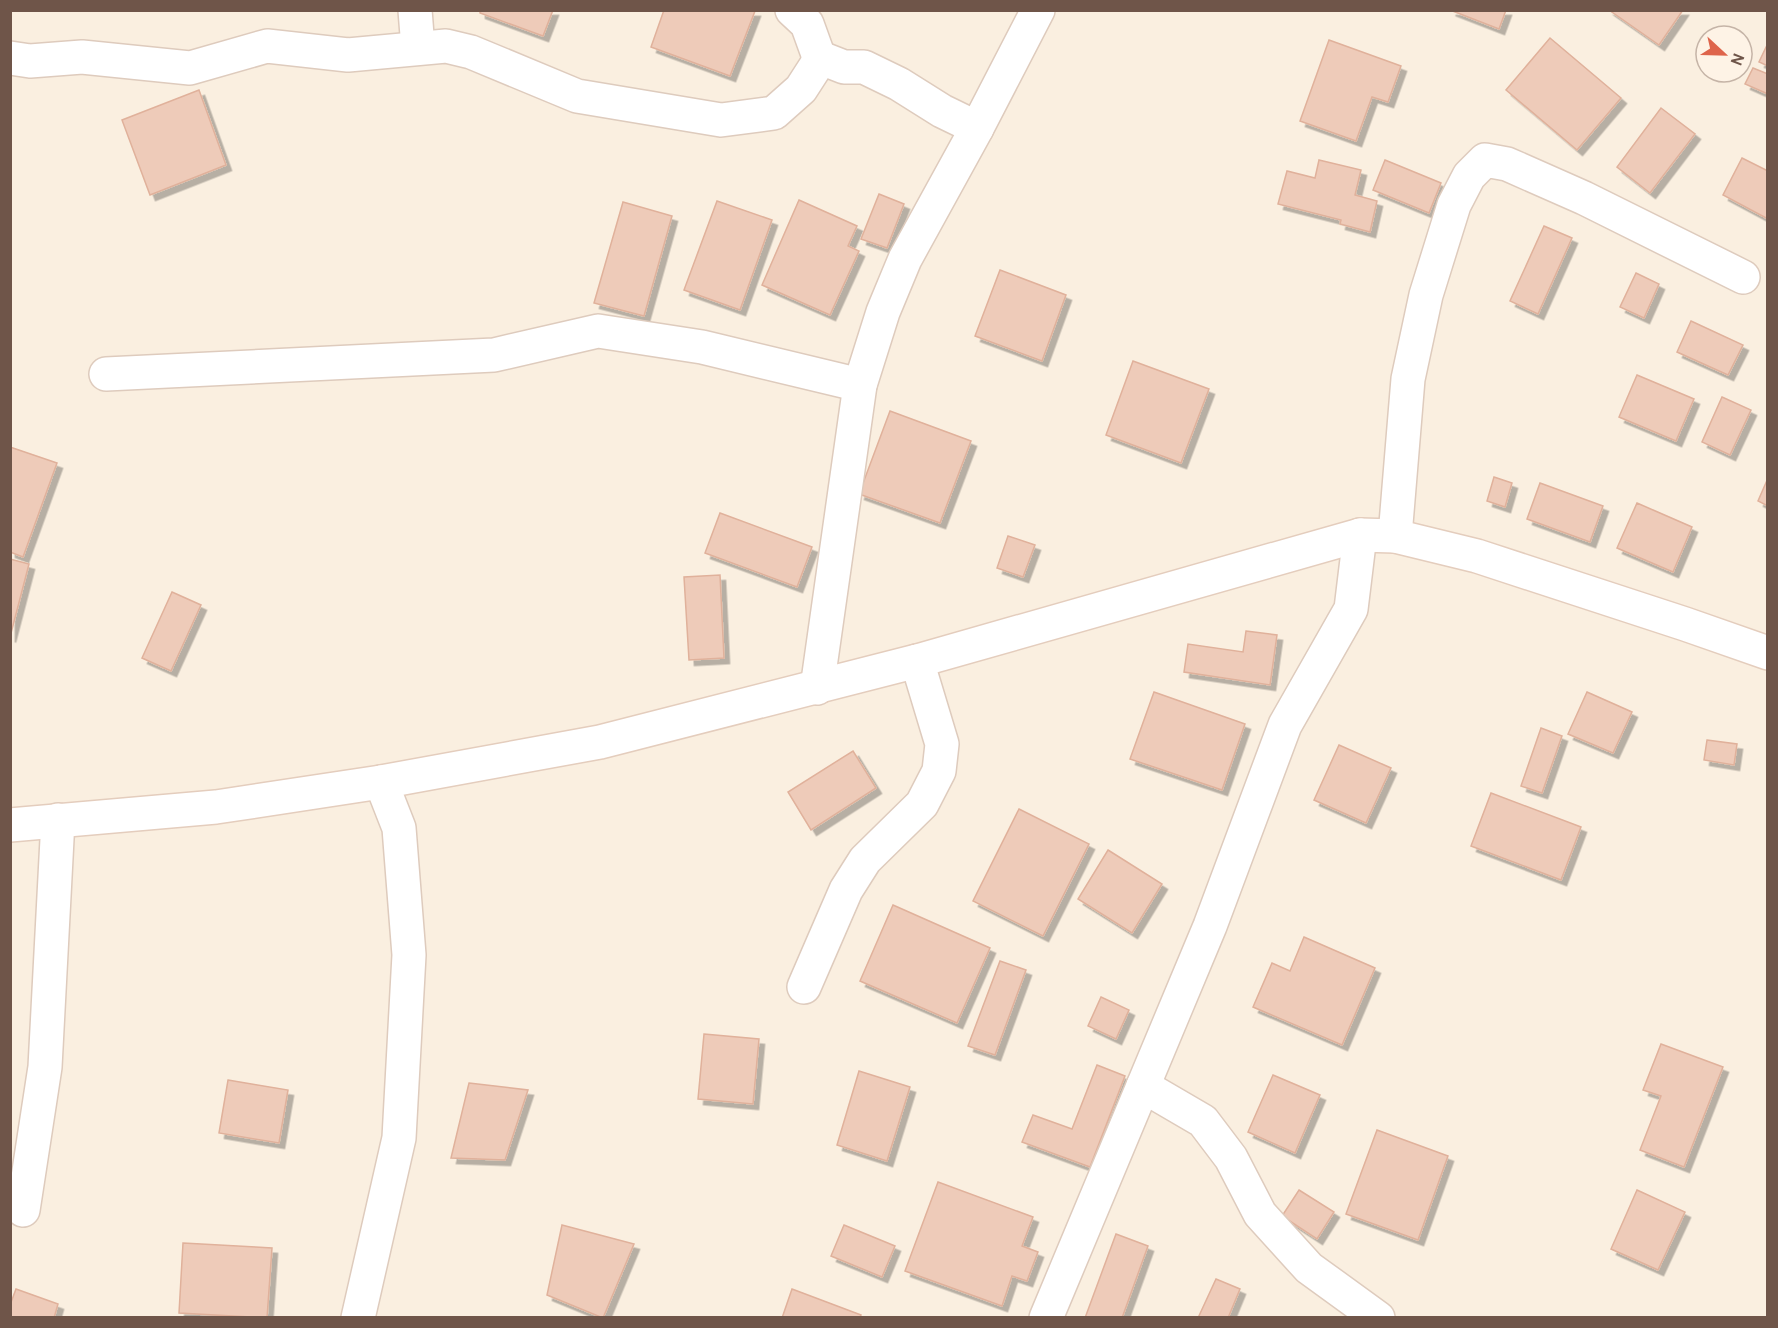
<svg xmlns="http://www.w3.org/2000/svg" width="1778" height="1328" font-family="Overpass,sans-serif">
	<style>
		.building { fill: #eecbb9; stroke: #e0b19b; stroke-width: 1.5; filter: url(#shadow) }
		.lines { fill: none; stroke-linecap: round; stroke-linejoin: round }
		.street-casing { stroke: #decbbd; stroke-width: 36 }
		.secondary-casing { stroke: #e4cdbd; stroke-width: 36 }
		.street { stroke: #fff; stroke-width: 33 }
		.secondary { stroke: #fff; stroke-width: 33 }
	</style>
	<defs>
		<filter id="shadow"><feDropShadow dx="5.5" dy="5.5" stdDeviation="0" flood-color="#0004"/></filter>
	</defs>
	<rect width="100%" height="100%" fill="#faefe0"/>
	<g class="building">
		<polygon points="480,10 553,10 543,36 480,13"/>
		<polygon points="664,10 755,11 730,76 651,47"/>
		<polygon points="1450,10 1506,10 1499,29"/>
		<polygon points="1609,10 1683,10 1659,45"/>
		<polygon points="1550,38 1621,98 1577,150 1506,90"/>
		<polygon points="1329,40 1401,66 1388,102 1372,97 1356,141 1300,121"/>
		<polygon points="1768,43 1768,66 1759,62"/>
		<polygon points="1753,68 1768,74 1768,94 1745,84"/>
		<polygon points="199,90 226,165 150,195 122,120"/>
		<polygon points="1661,108 1695,134 1650,193 1617,167"/>
		<polygon points="1742,158 1768,171 1768,219 1723,195"/>
		<polygon points="1319,160 1361,170 1355,195 1377,201 1370,232 1340,224 1341,220 1278,204 1287,171 1315,178"/>
		<polygon points="1385,160 1441,183 1429,213 1373,190"/>
		<polygon points="879,194 904,204 887,248 861,239"/>
		<polygon points="799,200 857,226 848,246 859,251 830,315 762,285"/>
		<polygon points="717,201 772,220 740,310 684,290"/>
		<polygon points="623,202 672,216 644,316 594,303"/>
		<polygon points="1544,226 1572,238 1538,314 1510,301"/>
		<polygon points="1000,270 1066,295 1042,361 975,336"/>
		<polygon points="1636,273 1659,284 1644,318 1620,307"/>
		<polygon points="1691,321 1743,345 1728,375 1677,352"/>
		<polygon points="1133,361 1209,389 1181,463 1106,435"/>
		<polygon points="1637,375 1694,399 1676,441 1619,417"/>
		<polygon points="1722,397 1751,410 1730,455 1702,442"/>
		<polygon points="890,411 971,441 940,523 859,494"/>
		<polygon points="10,447 57,463 23,557 10,552"/>
		<polygon points="1494,477 1512,483 1505,507 1487,501"/>
		<polygon points="1768,478 1768,506 1758,501"/>
		<polygon points="1540,483 1603,506 1590,542 1527,519"/>
		<polygon points="1637,503 1692,527 1673,572 1617,548"/>
		<polygon points="720,513 812,547 797,587 705,553"/>
		<polygon points="1008,536 1035,545 1023,577 997,568"/>
		<polygon points="10,559 29,564 10,637"/>
		<polygon points="720,575 724,658 689,660 684,577"/>
		<polygon points="172,592 201,605 171,671 142,658"/>
		<polygon points="1246,631 1277,635 1270,685 1184,672 1188,644 1243,652"/>
		<polygon points="1154,692 1245,724 1222,790 1130,759"/>
		<polygon points="1587,692 1632,712 1613,753 1568,734"/>
		<polygon points="1541,728 1562,736 1542,793 1521,786"/>
		<polygon points="1707,740 1737,744 1734,765 1704,760"/>
		<polygon points="1339,745 1391,768 1366,823 1314,800"/>
		<polygon points="853,751 876,788 811,830 788,792"/>
		<polygon points="1491,793 1581,827 1561,880 1471,846"/>
		<polygon points="1019,809 1089,844 1043,936 973,901"/>
		<polygon points="1108,850 1162,884 1132,933 1078,899"/>
		<polygon points="893,905 990,948 957,1023 860,981"/>
		<polygon points="1304,937 1375,968 1342,1045 1253,1007 1272,963 1290,971"/>
		<polygon points="1000,961 1026,970 995,1055 968,1046"/>
		<polygon points="1101,997 1129,1010 1116,1039 1088,1026"/>
		<polygon points="704,1034 759,1039 753,1104 698,1099"/>
		<polygon points="1661,1044 1723,1067 1684,1167 1640,1150 1661,1096 1643,1090"/>
		<polygon points="1097,1065 1125,1076 1090,1167 1022,1142 1033,1115 1072,1129"/>
		<polygon points="859,1071 910,1087 887,1161 837,1145"/>
		<polygon points="1273,1075 1320,1095 1295,1153 1248,1132"/>
		<polygon points="228,1080 288,1090 279,1143 219,1133"/>
		<polygon points="469,1083 528,1090 505,1160 451,1158"/>
		<polygon points="1377,1130 1448,1156 1418,1240 1346,1214"/>
		<polygon points="938,1182 1033,1217 1022,1246 1038,1252 1027,1281 1012,1276 1002,1306 905,1271"/>
		<polygon points="1299,1190 1334,1212 1317,1239 1282,1216"/>
		<polygon points="1637,1190 1685,1212 1658,1270 1611,1249"/>
		<polygon points="562,1225 634,1244 603,1318 547,1295"/>
		<polygon points="844,1225 895,1246 882,1277 831,1256"/>
		<polygon points="1116,1234 1148,1246 1122,1318 1085,1318"/>
		<polygon points="183,1243 272,1248 267,1318 179,1313"/>
		<polygon points="1216,1279 1240,1289 1228,1318 1198,1318"/>
		<polygon points="16,1289 58,1304 54,1318 10,1318 10,1305"/>
		<polygon points="792,1289 861,1315 860,1318 782,1318"/>
	</g>
	<g class="lines">
		<defs>
			<g id="street">
				<polyline points="415,10 418,48"/>
				<polyline points="792,10 807,24 820,60"/>
				<polyline points="10,58 30,61 82,57 190,68 267,46 348,55 446,46 471,52 577,96 721,120 774,113 801,89 821,58 844,67 864,67 899,84 942,111 977,128"/>
				<polyline points="106,374 494,355 598,331 702,347 860,385"/>
				<polyline points="1395,536 1408,379 1426,295 1454,205 1469,176 1485,160 1507,164 1584,198 1743,277"/>
				<polyline points="817,688 860,385 883,312 905,259 977,128 1038,10"/>
				<polyline points="804,987 846,890 865,860 922,804 939,771 942,744 917,661"/>
				<polyline points="1143,1086 1203,1121 1231,1158 1260,1214 1309,1268 1378,1318"/>
				<polyline points="23,1210 45,1067 58,820"/>
				<polyline points="358,1318 399,1138 409,955 399,828 381,782"/>
				<polyline points="1046,1318 1210,926 1285,725 1351,609 1360,535"/>
			</g>
			<polyline id="secondary" points="10,825 216,807 381,782 600,742 917,661 1360,535 1395,536 1477,556 1685,624 1768,653"/>
		</defs>
		<use href="#street" class="street-casing"/>
		<use href="#secondary" class="secondary-casing"/>
		<use href="#street" class="street"/>
		<use href="#secondary" class="secondary"/>
	</g>
	<rect width="1778" height="1328" fill="none" stroke="#6f5549" stroke-width="24"/>
	<g transform="translate(1724 54) rotate(112)"><circle r="28" fill="#fef3e6" stroke="#c5b4a7" stroke-width="1.5"/>
	<path d="M0-4.5L10 22L0 15L-10 22Z" fill="#de644b"/>
	<text y="-9" font-size="16" font-weight="bold" text-anchor="middle" fill="#6f5549">N</text>
	</g>
</svg>
